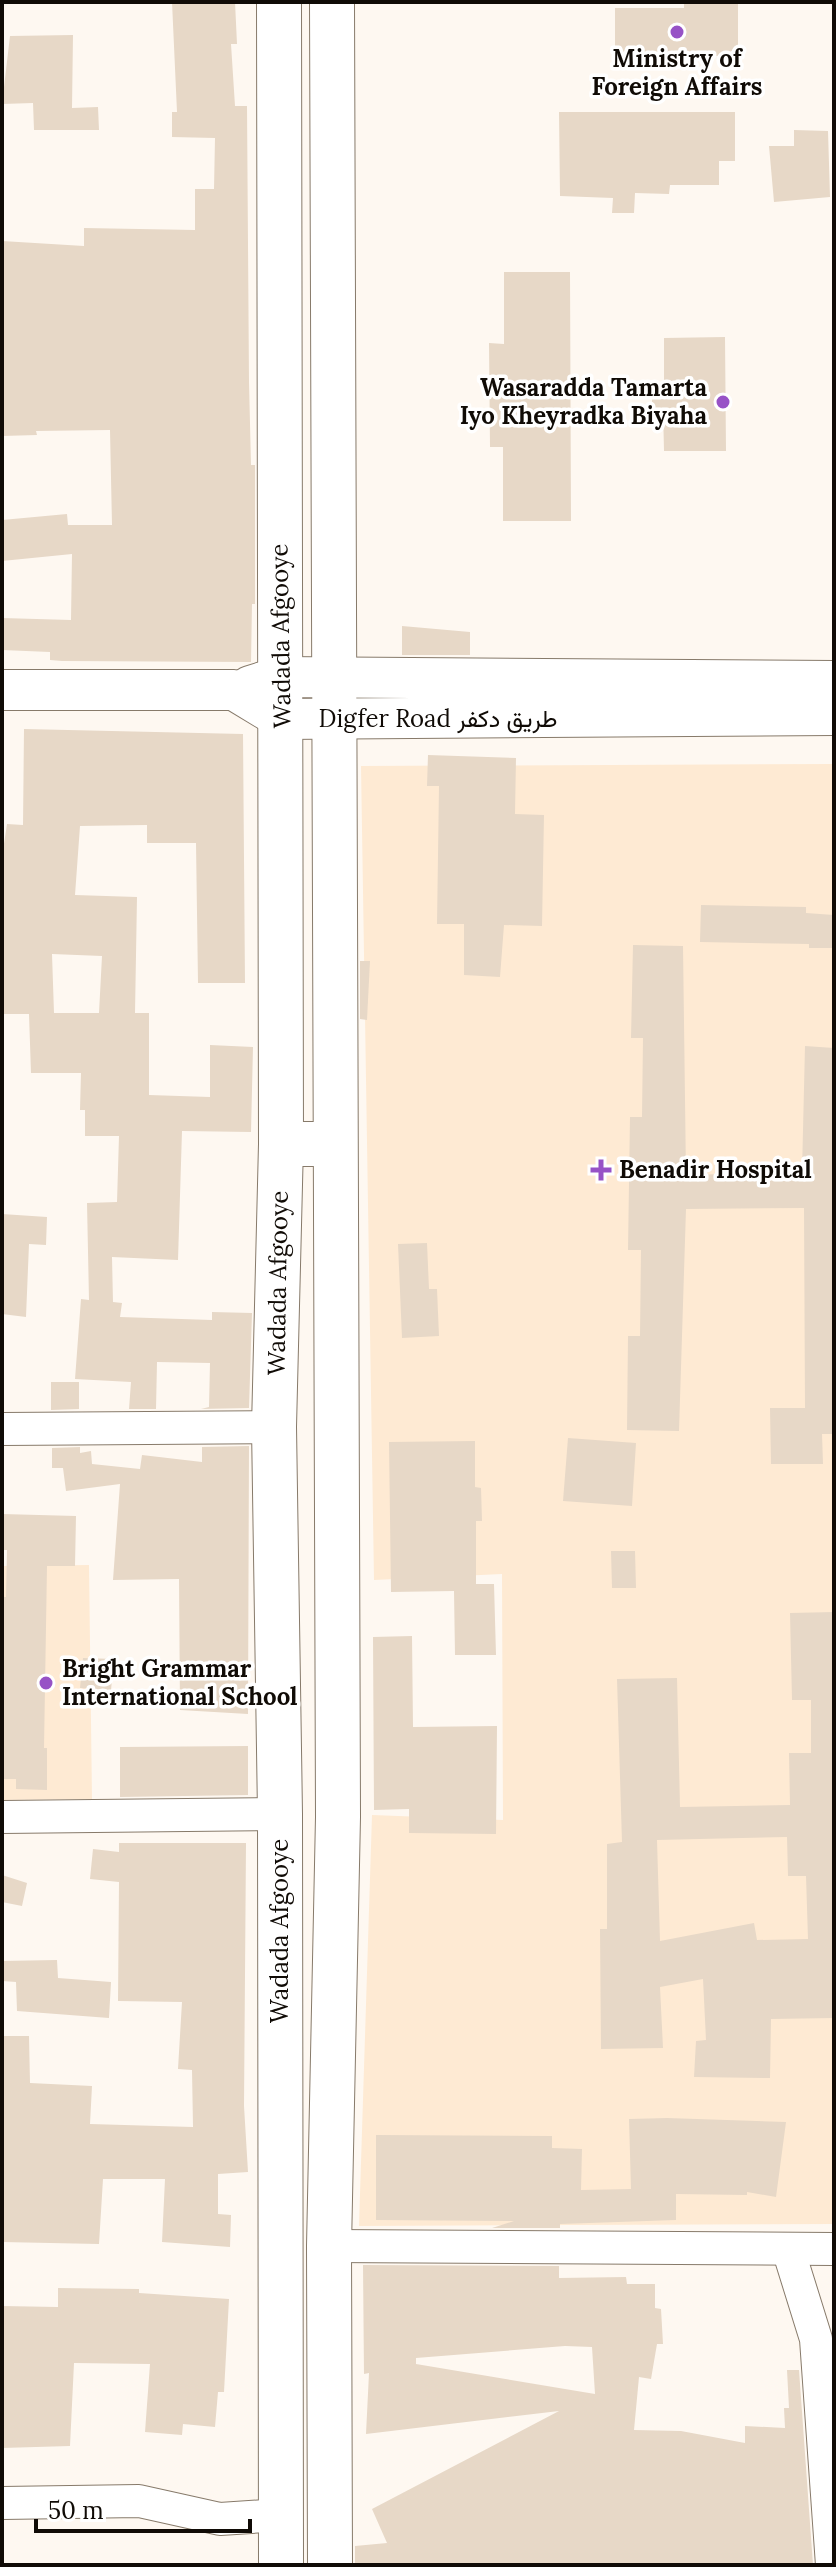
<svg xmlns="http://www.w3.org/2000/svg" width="836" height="2567" font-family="Lora,Vazirmatn,serif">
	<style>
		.built { fill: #feead3 }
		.building { fill: #e7d8c7; fill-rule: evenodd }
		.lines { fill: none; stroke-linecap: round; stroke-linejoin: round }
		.minor-casing { stroke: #877a6a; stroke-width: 34 }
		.tertiary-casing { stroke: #877a6a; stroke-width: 42 }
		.primary-casing { stroke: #877a6a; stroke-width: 46 }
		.trunk-casing { stroke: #877a6a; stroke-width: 46 }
		.minor { stroke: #fff; stroke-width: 32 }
		.tertiary { stroke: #fff; stroke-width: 40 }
		.primary { stroke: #fff; stroke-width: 44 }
		.trunk { stroke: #fff; stroke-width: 44 }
		.poi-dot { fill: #9752c6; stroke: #fff; stroke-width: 3 }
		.labels { text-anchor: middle; stroke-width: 7; stroke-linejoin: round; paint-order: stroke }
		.poi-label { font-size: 24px; font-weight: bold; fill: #100b06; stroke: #fff; text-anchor: start }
		.street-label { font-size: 24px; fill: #100b06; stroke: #fff }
	</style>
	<rect width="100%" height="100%" fill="#fef8f1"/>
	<g class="built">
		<polygon points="834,764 834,2224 359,2226 372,1815 503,1820 502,1574 374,1580 361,766"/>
		<polygon points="89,1565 92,1799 2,1800 2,1566"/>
	</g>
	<g class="building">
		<polygon points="172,2 235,2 237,44 231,44 235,106 247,106 249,382 251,465 255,465 255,604 252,604 251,662 62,661 50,660 50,652 2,650 2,618 71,620 72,554 2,561 2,520 67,514 68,525 112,525 110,430 36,431 37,435 2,436 2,241 84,246 84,228 195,230 195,189 214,189 215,138 172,137 172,112 177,112"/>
		<polygon points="684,2 738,2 738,56 615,56 615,8 684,8"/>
		<polygon points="73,35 72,108 98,107 99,130 34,130 33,103 2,104 10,36"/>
		<polygon points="559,112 735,112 735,161 719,161 719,185 670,185 669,194 635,193 634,213 612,213 613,198 560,196"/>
		<polygon points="794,130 828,131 830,197 774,202 769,146 794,146"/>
		<polygon points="504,272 570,272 571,521 503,521 503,447 490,447 489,343 504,344"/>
		<polygon points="725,337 726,451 664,451 663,408 652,408 652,382 664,382 664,338"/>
		<polygon points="402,626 470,632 470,655 402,655"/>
		<path d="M24 729 243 734 245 983H198L196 843H147V825L80 826 75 895 137 897 135 1013H149V1095L210 1097V1045L253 1047 251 1132 182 1131 178 1260 112 1257 113 1302 122 1303 120 1317 212 1320V1312L252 1313 249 1408 201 1409 209 1407 210 1363 157 1362 156 1409H129L131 1382 75 1379 81 1299 89 1300 87 1203 117 1202 119 1136H85V1110H80L81 1073H31L29 1014H2V857L7 824 23 825ZM52 954 102 956 99 1013H54Z"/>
		<polygon points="428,755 516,758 515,814 544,815 542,926 504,925 500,977 464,975 464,924 437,924 439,786 427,786"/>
		<polygon points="701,905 806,907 806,913 834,915 834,948 809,948 809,944 700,942"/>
		<polygon points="633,945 683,946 686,1175 802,1172 805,1046 834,1048 834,1434 822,1434 823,1464 771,1464 770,1408 805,1408 804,1208 686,1209 679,1431 627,1430 628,1336 640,1336 641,1250 628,1250 630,1117 642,1117 643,1038 631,1038"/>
		<polygon points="360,961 370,961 367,1020 360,1019"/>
		<polygon points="2,1214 47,1217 46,1245 29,1244 26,1317 2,1314"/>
		<polygon points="427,1243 429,1289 437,1289 439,1336 402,1338 398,1244"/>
		<polygon points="51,1382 79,1382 79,1409 51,1410"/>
		<polygon points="568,1438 636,1443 632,1506 563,1501"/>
		<polygon points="475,1441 475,1487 481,1488 482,1521 476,1521 476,1584 494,1584 496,1655 455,1655 454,1591 391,1592 389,1442"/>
		<polygon points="249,1446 248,1714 180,1710 179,1579 113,1580 120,1484 66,1491 63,1468 52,1468 52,1448 80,1447 80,1453 91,1451 92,1464 140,1469 142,1455 202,1462 202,1447"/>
		<polygon points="2,1514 76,1516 75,1566 47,1566 44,1748 47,1748 47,1790 16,1789 16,1779 2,1779 2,1597 6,1597 7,1550 2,1550"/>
		<polygon points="611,1551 635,1551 636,1588 612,1588"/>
		<path d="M834 1612V2018L771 2019 770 2078 694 2077 696 2041 706 2040 703 1979 660 1987 663 2048 601 2049 600 1929H607V1844L622 1842 617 1679 677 1678 680 1807 790 1805 789 1753H811V1700H792L790 1613ZM787 1837 788 1876H806L808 1939 757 1940 754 1923 660 1941 657 1840Z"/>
		<polygon points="412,1636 413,1727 497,1726 496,1834 409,1833 409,1809 374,1810 373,1637"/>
		<polygon points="83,1658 114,1659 111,1690 80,1688"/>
		<polygon points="248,1746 248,1795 120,1797 120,1747"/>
		<polygon points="119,1843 246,1843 244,2106 248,2172 218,2174 218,2214 231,2215 230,2247 162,2242 165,2179 103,2179 99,2244 2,2242 2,2036 29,2036 30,2083 92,2086 90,2124 193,2127 192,2070 178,2069 182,2002 118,2001 119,1882 90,1879 93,1849 119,1852"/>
		<polygon points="2,1875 27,1883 22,1906 2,1902"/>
		<polygon points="57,1960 58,1978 111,1982 109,2018 17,2011 16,1982 2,1981 2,1961"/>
		<polygon points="667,2118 786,2122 776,2197 747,2192 747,2195 676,2194 676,2220 560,2224 560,2228 492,2228 514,2221 376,2220 376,2135 552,2136 552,2148 582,2149 581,2190 631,2189 629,2119"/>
		<path d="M363 2265 559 2266V2278L626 2277 627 2284H655V2308L661 2309 663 2344H657L651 2379 639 2377 634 2430 681 2431 745 2443V2426L785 2428 784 2408H789L787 2370H799L813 2565H355V2546L387 2543 372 2509 559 2411 366 2434 369 2373 364 2374ZM565 2346 592 2347 595 2394 416 2364V2358Z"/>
		<polygon points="58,2288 139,2289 139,2293 229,2299 224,2392 218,2392 215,2427 183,2424 182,2435 145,2432 150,2364 74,2363 70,2446 2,2448 2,2306 58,2307"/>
	</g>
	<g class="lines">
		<defs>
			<g id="minor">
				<polyline points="2,1429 274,1427"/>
				<polyline points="2,1817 280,1814"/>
				<polyline points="329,2246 834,2249"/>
				<polyline points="788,2249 816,2339 832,2565"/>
				<polyline points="2,2503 139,2501 220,2519 280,2515"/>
			</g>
			<g id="tertiary">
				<polyline points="250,686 279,677 834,681"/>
				<polyline points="2,690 234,690 282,719 834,715"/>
			</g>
			<polyline id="primary" points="281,1144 335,1144"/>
			<g id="trunk">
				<polyline points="279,2 281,1144 274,1427 280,1814 281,2565"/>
				<polyline points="330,2565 329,2246 338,1817 332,2"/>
			</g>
		</defs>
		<use href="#minor" class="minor-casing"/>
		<use href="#tertiary" class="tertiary-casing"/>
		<use href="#primary" class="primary-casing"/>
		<use href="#trunk" class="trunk-casing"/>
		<use href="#minor" class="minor"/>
		<use href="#tertiary" class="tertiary"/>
		<use href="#primary" class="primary"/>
		<use href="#trunk" class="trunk"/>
	</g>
	<g class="poi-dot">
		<circle cx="677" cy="32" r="8"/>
		<circle cx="723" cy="402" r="8"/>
		<path d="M597 1158h8v8h8v8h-8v8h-8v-8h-8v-8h8z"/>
		<circle cx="46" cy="1683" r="8"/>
	</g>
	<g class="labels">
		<g class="poi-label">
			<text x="677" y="67" text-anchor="middle">Ministry of<tspan x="677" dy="28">Foreign Affairs</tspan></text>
			<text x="707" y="396" text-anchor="end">Wasaradda Tamarta<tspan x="707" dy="28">Iyo Kheyradka Biyaha</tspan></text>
			<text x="619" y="1178">Benadir Hospital</text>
			<text x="62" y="1677">Bright Grammar<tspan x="62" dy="28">International School</tspan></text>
		</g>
		<g class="street-label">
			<text transform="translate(281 636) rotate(-91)" y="8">Wadada Afgooye</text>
			<text x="438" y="727">Digfer Road طريق دكفر</text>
			<text transform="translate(278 1283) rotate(-89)" y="8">Wadada Afgooye</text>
			<text transform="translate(280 1931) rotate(-90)" y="8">Wadada Afgooye</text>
		</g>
	</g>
	<rect width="836" height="2567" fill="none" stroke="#100b06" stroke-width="8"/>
	<path d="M36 2519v12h214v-12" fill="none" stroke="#100b06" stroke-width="4"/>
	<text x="48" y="2519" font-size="24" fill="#100b06" stroke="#ffffff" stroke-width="6" paint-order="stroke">50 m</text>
</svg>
